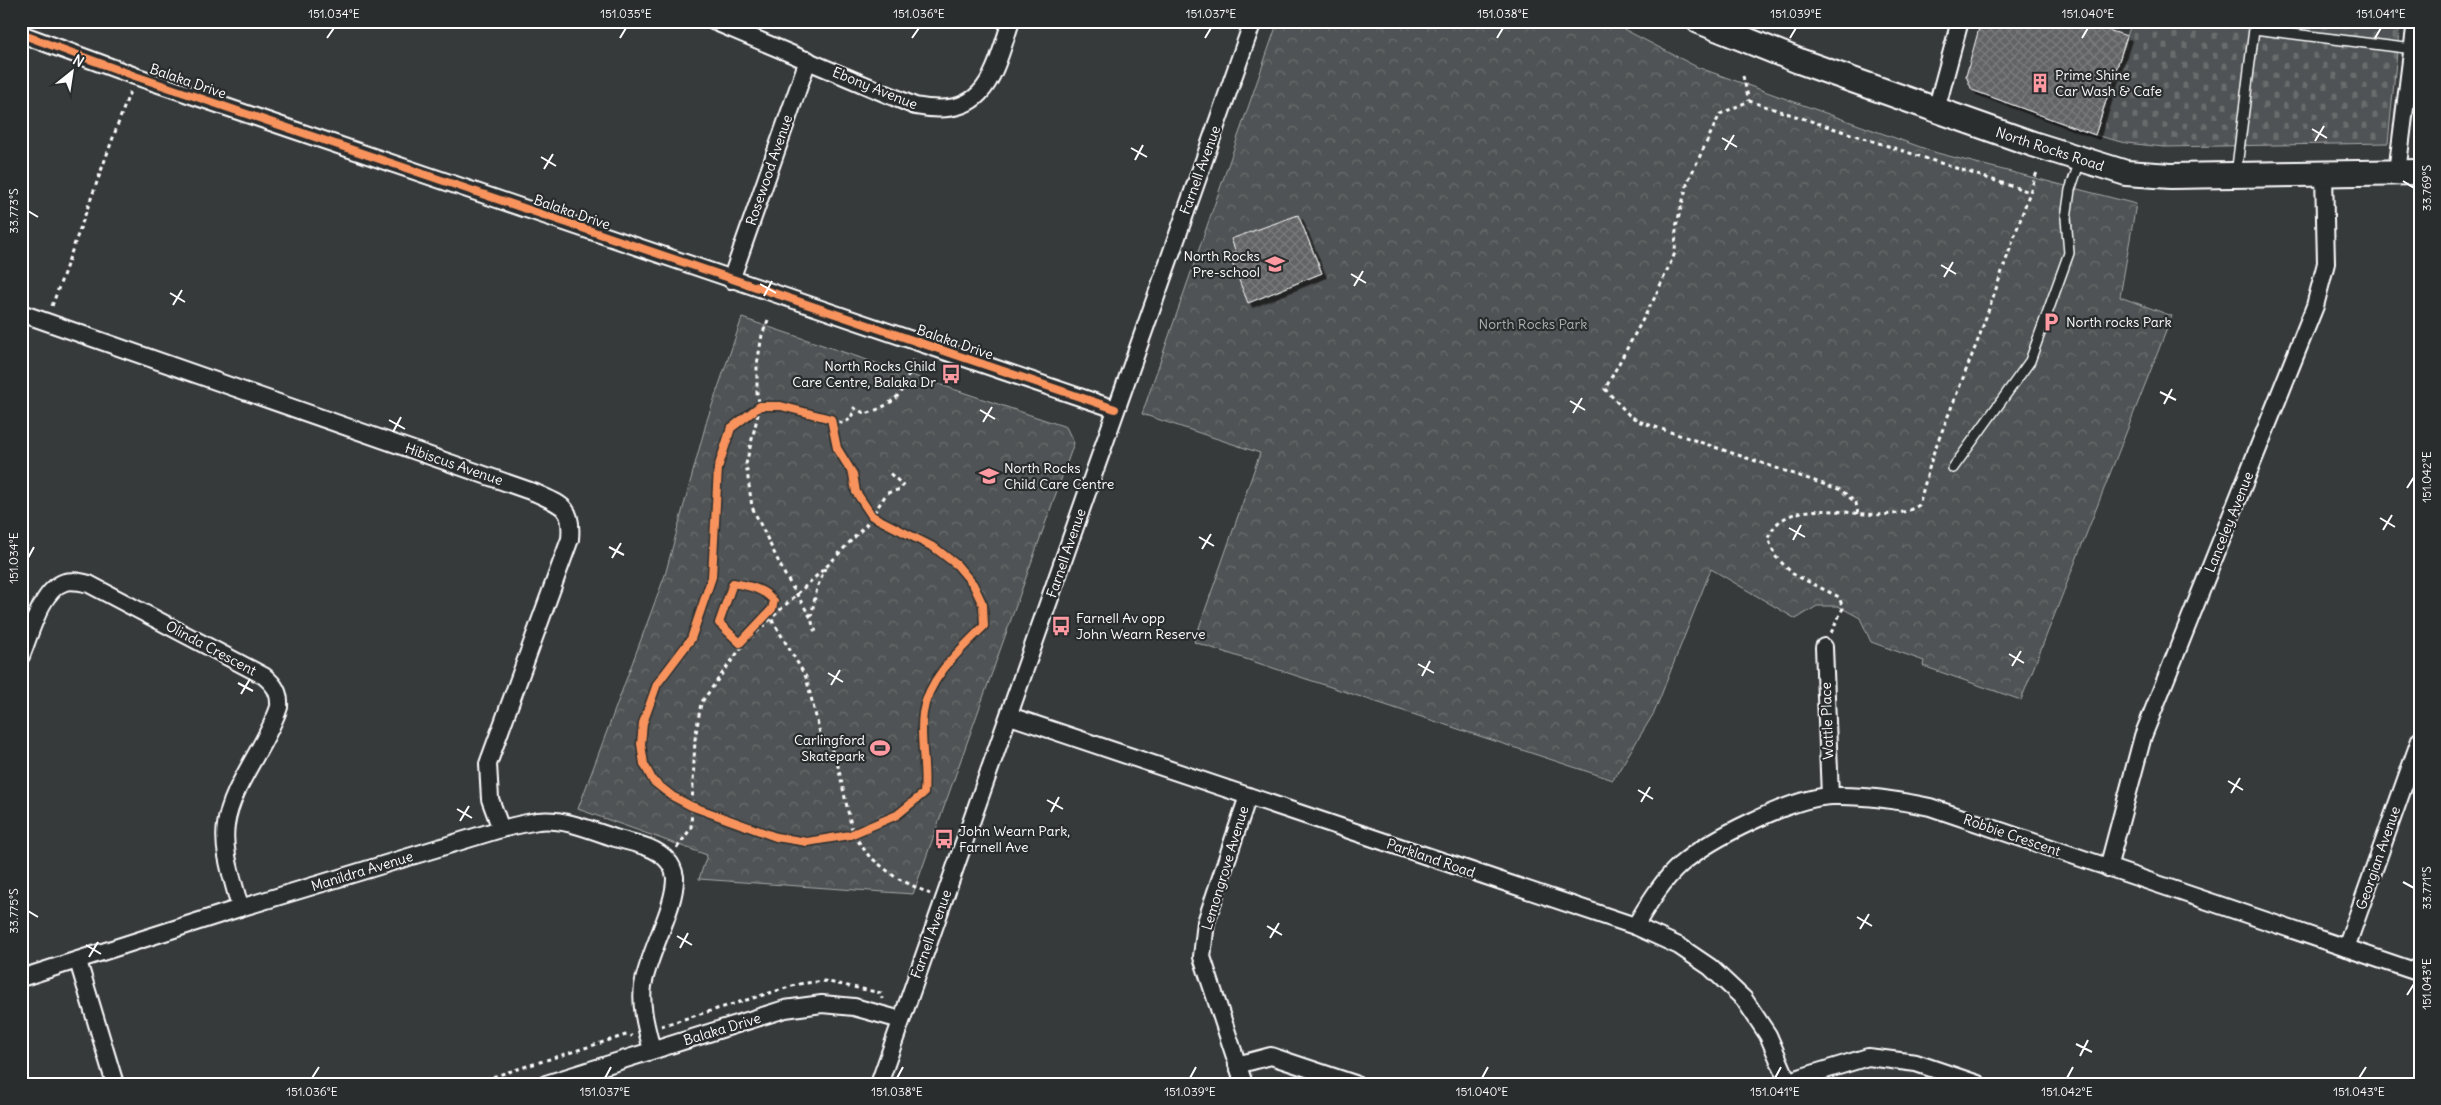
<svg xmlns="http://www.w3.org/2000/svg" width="2441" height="1105" font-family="Delius,sans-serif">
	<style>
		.cemetery { fill: url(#cemetery-stones); stroke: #a8a9aa }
		.park { fill: url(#park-crowns); stroke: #a8a9aa }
		.building { fill: url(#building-cross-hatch); stroke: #fff; filter: url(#shadow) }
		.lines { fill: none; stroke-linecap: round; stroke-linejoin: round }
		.lane-casing { stroke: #fff; stroke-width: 12 }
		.street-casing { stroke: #fff; stroke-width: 20 }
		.secondary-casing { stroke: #fff; stroke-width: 28 }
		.path { stroke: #fff; stroke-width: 3; stroke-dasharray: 4 4; stroke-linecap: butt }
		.lane { stroke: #2a2d2e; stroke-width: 9 }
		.street { stroke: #2a2d2e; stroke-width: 16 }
		.secondary { stroke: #2a2d2e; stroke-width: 24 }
		.cycleway-casing { stroke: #2a2d2e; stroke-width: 11 }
		.cycleway { stroke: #f8935d; stroke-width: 8 }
		.ticks { fill: none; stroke: #fff; stroke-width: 2 }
		.labels { text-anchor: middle; stroke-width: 4.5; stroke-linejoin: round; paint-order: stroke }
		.poi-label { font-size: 14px; fill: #fff; stroke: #2a2d2e; text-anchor: start }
		.street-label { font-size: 14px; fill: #fff; stroke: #2a2d2e }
		.park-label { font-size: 14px; fill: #b0b2b2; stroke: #2a2d2e }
		.neatline { fill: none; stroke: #fff; stroke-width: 2 }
		.ticks-label { font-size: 12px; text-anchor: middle; fill: #fff }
	</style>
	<defs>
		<pattern id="cemetery-stones" width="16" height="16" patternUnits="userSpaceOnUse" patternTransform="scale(1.25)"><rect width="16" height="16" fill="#505354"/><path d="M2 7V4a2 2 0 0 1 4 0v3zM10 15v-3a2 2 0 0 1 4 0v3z" fill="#6a6d6e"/></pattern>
		<pattern id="park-crowns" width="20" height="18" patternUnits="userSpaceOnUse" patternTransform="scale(1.25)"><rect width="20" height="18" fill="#505354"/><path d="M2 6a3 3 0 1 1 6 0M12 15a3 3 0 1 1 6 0" fill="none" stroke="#6a6d6e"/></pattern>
		<pattern id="building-cross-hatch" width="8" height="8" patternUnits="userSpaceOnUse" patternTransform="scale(1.25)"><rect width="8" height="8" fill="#636465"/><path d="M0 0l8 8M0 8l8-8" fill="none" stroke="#7a7b7c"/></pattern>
		<filter id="shadow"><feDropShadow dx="4.5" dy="4.5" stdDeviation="0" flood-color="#0009"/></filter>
	</defs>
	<rect width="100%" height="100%" fill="#373a3b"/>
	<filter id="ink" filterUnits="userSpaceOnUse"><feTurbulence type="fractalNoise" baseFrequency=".02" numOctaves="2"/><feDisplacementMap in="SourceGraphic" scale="10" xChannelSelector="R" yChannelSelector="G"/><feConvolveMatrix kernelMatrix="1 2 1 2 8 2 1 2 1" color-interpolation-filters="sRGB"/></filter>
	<g filter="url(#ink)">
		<polygon class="cemetery" points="2132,21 2400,21 2388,143 2164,147 2126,143 2095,135"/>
		<g class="park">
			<polygon points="1278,21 1608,21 1697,67 1937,153 2136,204 2120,297 2172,316 2021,700 1923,666 1924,661 1871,642 1860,618 1838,606 1817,606 1796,619 1711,569 1654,713 1613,780 1194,642 1260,453 1142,414"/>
			<polygon points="742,318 1066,427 1074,443 913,894 699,879 707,855 578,809 665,575 707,420"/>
		</g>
		<g class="building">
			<polygon points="1981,21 2080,21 2127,36 2095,135 1972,90 1966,76"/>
			<polygon points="1298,215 1322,273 1248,303 1229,255 1236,252 1231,239"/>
		</g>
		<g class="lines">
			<defs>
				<g id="lane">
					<polyline points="2254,29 2413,49"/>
					<polyline points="2236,175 2255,21"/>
					<polyline points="1953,468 2030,361 2069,253 2066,218 2070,190 2080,161"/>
				</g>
				<g id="street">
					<path d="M713 21 915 106C986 120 993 76 1011 21"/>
					<polyline points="21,34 135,76 1115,409"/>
					<polyline points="1936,110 1960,21"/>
					<polyline points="2397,172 2416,21"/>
					<polyline points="731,280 808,60"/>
					<path d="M21 313 536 493C562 505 573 507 570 539L488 764 490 799 501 829"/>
					<polyline points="1824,647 1830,796"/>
					<path d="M21 656C30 635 41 589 65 582 73 580 81 582 89 584L264 676C275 685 280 693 279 707 267 745 231 786 226 825 222 852 234 882 240 908"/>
					<polyline points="1010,716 1635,926 1679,946 1710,967 1744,999 1768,1035 1789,1084"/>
					<polyline points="2108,868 2143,736 2315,306 2326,263 2324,174"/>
					<path d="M1635 926C1648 905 1661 882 1680 865 1709 839 1793 797 1832 796 1866 795 1898 800 1930 807L2420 973"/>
					<polyline points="2346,948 2420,740"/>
					<polyline points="78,961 115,1084"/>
					<path d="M21 978 240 908 501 829C513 826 526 823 538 821 564 818 591 830 615 838 632 843 655 846 667 860 671 864 674 871 675 877 676 907 648 953 643 986 640 1007 647 1030 652 1050"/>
					<polyline points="1237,1065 1271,1056 1355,1084"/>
					<polyline points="1789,1081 1868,1057 1916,1063 1978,1084"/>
					<polyline points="546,1084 785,1009 822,1004 854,1007 901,1020"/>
					<polyline points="879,1084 1253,21"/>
					<polyline points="1244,1084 1202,957 1206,922 1248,796"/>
				</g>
				<polyline id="secondary" points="1699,21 1799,61 2033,144 2126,173 2171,176 2420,172"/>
			</defs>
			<use href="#lane" class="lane-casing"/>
			<use href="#street" class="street-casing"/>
			<use href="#secondary" class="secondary-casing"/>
			<g class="path">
				<polyline points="1743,76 1749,101"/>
				<polyline points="52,306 130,91"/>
				<polyline points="768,320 762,335 757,365 757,393 760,406 746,464 752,507 785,575 811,618 814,630 820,631"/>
				<path d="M831 419 842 423 851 419 854 408 866 414C900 401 903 394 913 360"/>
				<polyline points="1858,514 1856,503 1841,490 1638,421 1629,415 1605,389 1654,299 1675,253 1676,227 1688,181 1720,114 1749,101 2030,192"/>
				<polyline points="768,613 806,677 820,733 836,757 853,834 869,856 895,877 930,894"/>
				<polyline points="811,617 817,588 825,568"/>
				<path d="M1831 633 1843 608 1839 597 1793 574 1775 556 1768 538C1771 532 1774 526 1779 522 1816 493 1880 531 1919 505L1933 454 1978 340 2037 172"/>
				<polyline points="677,848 691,828 695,739 701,703 743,645 829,564 866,525 887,493 901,489 903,485 887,471"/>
				<polyline points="661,1026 799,984 824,981 881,993 882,999"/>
				<polyline points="470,1084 626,1035 632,1036"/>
			</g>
			<use href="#lane" class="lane"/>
			<use href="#street" class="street"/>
			<use href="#secondary" class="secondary"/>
			<defs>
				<g id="cycleway">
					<polyline points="21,34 135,76 1115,409"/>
					<path d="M760 406H781L831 419 837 448 853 474 856 492 872 516 935 548 957 565 973 584 983 605 984 626C960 650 928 678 923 713 919 739 927 766 924 793L897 815 850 835 807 842 776 837 691 806 672 796 653 781 644 764 641 744 643 723 657 684 691 639 712 577 718 468 731 428Z"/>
					<path d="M733 583C749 586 763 588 774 601L772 609 740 643 719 623Z"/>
				</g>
			</defs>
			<use href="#cycleway" class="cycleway-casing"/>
			<use href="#cycleway" class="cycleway"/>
		</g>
	</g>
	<path class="ticks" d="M327 38 334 28M620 38 626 28M912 38 919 28M1205 38 1211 28M1497 38 1503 28M1790 38 1796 28M2082 38 2088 28M2375 38 2381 28M2312 129 2327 138M1722 138 1737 147M2315 141 2324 126M1131 148 1147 157M1725 150 1734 135M541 157 556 166M1135 160 1143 145M544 169 553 154M2403 181 2414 188M28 211 38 217M1941 265 1956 274M1351 274 1366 283M1944 277 1953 262M760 284 776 293M1354 286 1363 271M170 293 185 302M764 296 772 281M173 305 182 290M2160 392 2176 400M1570 401 1585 410M2164 404 2172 389M980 410 995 419M1573 413 1582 398M389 420 405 429M983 422 992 407M393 432 401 417M2407 488 2414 477M2380 518 2395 527M1789 528 1805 537M2383 530 2392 515M1199 537 1214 546M1793 540 1801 525M609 547 624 555M1202 549 1211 534M28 558 34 547M612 558 621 543M2009 654 2024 663M1418 664 1434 673M2012 666 2021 651M828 673 843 682M1422 676 1430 661M238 683 253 691M831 685 840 670M241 694 250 679M2228 781 2243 790M1638 790 1653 799M2231 793 2240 778M1047 800 1063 809M1641 802 1650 787M457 809 472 818M1051 812 1059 797M460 821 469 806M2403 882 2414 888M28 911 38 917M1857 917 1872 926M1267 926 1282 935M1860 929 1869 914M677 936 692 945M1270 938 1279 923M86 945 101 954M680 948 688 933M89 957 98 942M2407 995 2414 984M2076 1044 2092 1052M2080 1056 2088 1040M312 1078 319 1067M605 1078 611 1067M897 1078 903 1067M1190 1078 1196 1067M1482 1078 1488 1067M1775 1078 1781 1067M2067 1078 2073 1067M2359 1078 2366 1067"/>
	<defs>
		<symbol id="building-bare" viewBox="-9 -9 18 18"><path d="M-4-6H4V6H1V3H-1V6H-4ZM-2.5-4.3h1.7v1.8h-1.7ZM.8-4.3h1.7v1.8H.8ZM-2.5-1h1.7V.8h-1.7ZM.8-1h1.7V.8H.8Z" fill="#ff9aa2" stroke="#2a2d2e" stroke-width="2.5" paint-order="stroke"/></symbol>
		<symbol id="school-bare" viewBox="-9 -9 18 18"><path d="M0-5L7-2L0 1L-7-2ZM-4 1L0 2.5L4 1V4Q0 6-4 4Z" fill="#ff9aa2" stroke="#2a2d2e" stroke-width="2.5" paint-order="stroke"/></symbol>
		<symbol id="parking-bare" viewBox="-9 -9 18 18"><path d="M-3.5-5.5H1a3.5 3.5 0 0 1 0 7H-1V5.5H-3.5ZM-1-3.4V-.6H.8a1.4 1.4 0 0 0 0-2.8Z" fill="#ff9aa2" stroke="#2a2d2e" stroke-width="2.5" paint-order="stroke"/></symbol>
		<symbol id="bus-bare" viewBox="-9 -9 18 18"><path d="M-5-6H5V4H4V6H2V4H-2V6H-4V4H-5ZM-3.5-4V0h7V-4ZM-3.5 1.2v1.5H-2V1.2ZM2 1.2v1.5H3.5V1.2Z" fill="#ff9aa2" stroke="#2a2d2e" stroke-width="2.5" paint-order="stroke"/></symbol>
		<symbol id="stadium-bare" viewBox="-9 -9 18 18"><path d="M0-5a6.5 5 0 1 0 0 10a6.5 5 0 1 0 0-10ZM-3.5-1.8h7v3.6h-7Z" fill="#ff9aa2" stroke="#2a2d2e" stroke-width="2.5" paint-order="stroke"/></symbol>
	</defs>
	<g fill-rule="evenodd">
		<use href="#building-bare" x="2026" y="69" width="28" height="28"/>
		<use href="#school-bare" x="1261" y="250" width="28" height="28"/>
		<use href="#parking-bare" x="2037" y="308" width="28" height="28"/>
		<use href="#bus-bare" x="937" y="360" width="28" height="28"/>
		<use href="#school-bare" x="975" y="462" width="28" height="28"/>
		<use href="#bus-bare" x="1047" y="612" width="28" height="28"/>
		<use href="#stadium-bare" x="866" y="734" width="28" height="28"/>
		<use href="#bus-bare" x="930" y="825" width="28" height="28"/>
	</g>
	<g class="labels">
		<g class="poi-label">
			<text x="2055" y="80">Prime Shine<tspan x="2055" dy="16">Car Wash &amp; Cafe</tspan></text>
			<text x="1260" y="261" text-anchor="end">North Rocks<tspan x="1260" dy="16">Pre-school</tspan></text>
			<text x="2066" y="327">North rocks Park</text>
			<text x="936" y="371" text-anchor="end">North Rocks Child<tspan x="936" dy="16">Care Centre, Balaka Dr</tspan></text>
			<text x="1004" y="473">North Rocks<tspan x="1004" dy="16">Child Care Centre</tspan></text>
			<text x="1076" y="623">Farnell Av opp<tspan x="1076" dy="16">John Wearn Reserve</tspan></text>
			<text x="865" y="745" text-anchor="end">Carlingford<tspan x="865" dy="16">Skatepark</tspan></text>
			<text x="959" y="836">John Wearn Park,<tspan x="959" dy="16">Farnell Ave</tspan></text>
		</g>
		<g class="street-label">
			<text transform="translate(188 81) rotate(19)" y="5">Balaka Drive</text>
			<text transform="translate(875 88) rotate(22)" y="5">Ebony Avenue</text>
			<text transform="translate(2050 149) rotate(18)" y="5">North Rocks Road</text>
			<text transform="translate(769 170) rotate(-71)" y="5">Rosewood Avenue</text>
			<text transform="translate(1200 170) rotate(-70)" y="5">Farnell Avenue</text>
			<text transform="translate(572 212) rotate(19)" y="5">Balaka Drive</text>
			<text transform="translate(955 342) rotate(19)" y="5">Balaka Drive</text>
			<text transform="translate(454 464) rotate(19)" y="5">Hibiscus Avenue</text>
			<text transform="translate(2229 522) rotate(-68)" y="5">Lanceley Avenue</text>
			<text transform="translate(1066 553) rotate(-71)" y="5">Farnell Avenue</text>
			<text transform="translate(211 648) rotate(28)" y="5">Olinda Crescent</text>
			<text transform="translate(1827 721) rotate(-92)" y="5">Wattle Place</text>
			<text transform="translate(2012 835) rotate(19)" y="5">Robbie Crescent</text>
			<text transform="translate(1431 858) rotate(19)" y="5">Parkland Road</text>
			<text transform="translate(2378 858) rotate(-71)" y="5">Georgian Avenue</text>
			<text transform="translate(1225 868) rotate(-73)" y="5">Lemongrove Avenue</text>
			<text transform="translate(362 871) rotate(-17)" y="5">Manildra Avenue</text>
			<text transform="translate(931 934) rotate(-70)" y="5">Farnell Avenue</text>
			<text transform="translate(722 1029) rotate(-17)" y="5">Balaka Drive</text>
		</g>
		<g class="park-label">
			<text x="1533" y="329">North Rocks Park</text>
		</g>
	</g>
	<rect width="2441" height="1105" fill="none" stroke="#2a2d2e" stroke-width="55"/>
	<g transform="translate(72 72) rotate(30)" stroke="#2a2d2e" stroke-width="4" paint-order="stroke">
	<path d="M0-4L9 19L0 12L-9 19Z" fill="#ffffff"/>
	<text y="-8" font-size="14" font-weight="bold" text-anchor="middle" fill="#ffffff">N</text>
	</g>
	<rect x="28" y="28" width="2386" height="1050" class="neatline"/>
	<g class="ticks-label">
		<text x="334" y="18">151.034°E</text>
		<text x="626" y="18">151.035°E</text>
		<text x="919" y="18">151.036°E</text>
		<text x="1211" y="18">151.037°E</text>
		<text x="1503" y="18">151.038°E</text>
		<text x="1796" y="18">151.039°E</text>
		<text x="2088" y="18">151.040°E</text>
		<text x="2381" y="18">151.041°E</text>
		<text transform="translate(2427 188) rotate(-90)" y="4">33.769°S</text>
		<text transform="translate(14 211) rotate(-90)" y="4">33.773°S</text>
		<text transform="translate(2427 477) rotate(-90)" y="4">151.042°E</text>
		<text transform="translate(14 558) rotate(-90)" y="4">151.034°E</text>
		<text transform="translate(2427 888) rotate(-90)" y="4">33.771°S</text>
		<text transform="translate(14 911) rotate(-90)" y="4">33.775°S</text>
		<text transform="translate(2427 984) rotate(-90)" y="4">151.043°E</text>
		<text x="312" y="1096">151.036°E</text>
		<text x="605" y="1096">151.037°E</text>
		<text x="897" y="1096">151.038°E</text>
		<text x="1190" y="1096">151.039°E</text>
		<text x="1482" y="1096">151.040°E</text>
		<text x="1775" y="1096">151.041°E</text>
		<text x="2067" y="1096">151.042°E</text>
		<text x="2359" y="1096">151.043°E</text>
	</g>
</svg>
